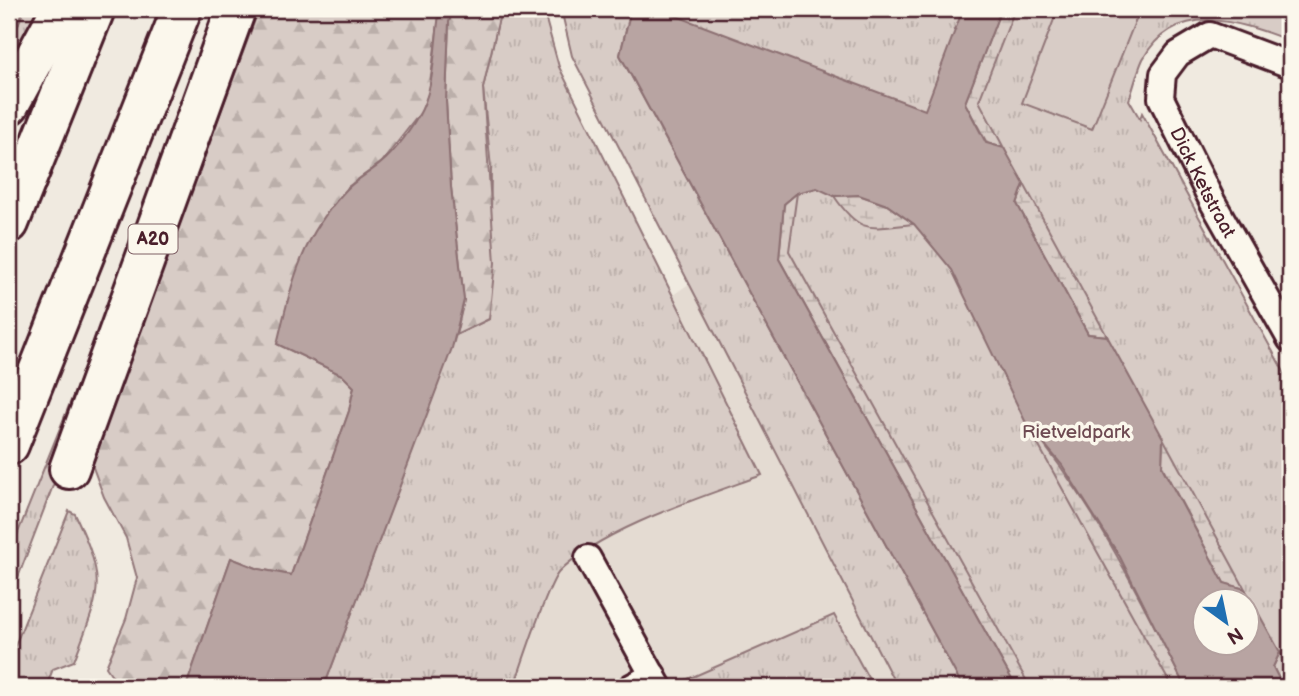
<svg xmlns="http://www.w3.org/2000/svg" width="1299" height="696" font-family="'Balsamiq Sans',sans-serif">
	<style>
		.built { fill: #e4dbd2 }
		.grass { fill: url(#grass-tufts); stroke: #917678; stroke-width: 2; fill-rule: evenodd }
		.forest { fill: url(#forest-firs); stroke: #917678; stroke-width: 2 }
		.wetland { fill: url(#wetland-marsh); stroke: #917678; stroke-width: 2 }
		.garden { fill: #d8ccc6; stroke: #917678; stroke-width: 2 }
		.water { fill: #b8a4a2; stroke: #8c6f72; stroke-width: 2; fill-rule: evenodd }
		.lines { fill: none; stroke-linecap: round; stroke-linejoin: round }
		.street-casing { stroke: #4a1f2b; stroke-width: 30 }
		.highway-casing { stroke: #4a1f2b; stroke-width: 44 }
		.street { stroke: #fbf7ec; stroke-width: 24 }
		.highway { stroke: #fbf7ec; stroke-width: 38 }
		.labels { text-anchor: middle; stroke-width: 7; stroke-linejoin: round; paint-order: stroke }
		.shield { fill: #fbf7ec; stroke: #7f6065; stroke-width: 2 }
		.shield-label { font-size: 18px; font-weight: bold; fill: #4a1f2b }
		.street-label { font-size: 19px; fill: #4a1f2b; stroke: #fbf7ec }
		.park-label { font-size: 19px; fill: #6e4a52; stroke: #fbf7ec }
	</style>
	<defs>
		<pattern id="grass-tufts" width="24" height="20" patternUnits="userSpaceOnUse" patternTransform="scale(1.75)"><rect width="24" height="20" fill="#d8ccc6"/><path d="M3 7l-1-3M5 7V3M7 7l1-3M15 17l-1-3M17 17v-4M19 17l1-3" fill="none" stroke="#bbafaa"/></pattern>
		<pattern id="forest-firs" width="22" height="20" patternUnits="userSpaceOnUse" patternTransform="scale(1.75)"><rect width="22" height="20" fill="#d8ccc6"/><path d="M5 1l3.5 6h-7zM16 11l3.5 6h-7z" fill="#bbafaa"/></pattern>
		<pattern id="wetland-marsh" width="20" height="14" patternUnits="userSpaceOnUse" patternTransform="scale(1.75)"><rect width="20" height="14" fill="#d8ccc6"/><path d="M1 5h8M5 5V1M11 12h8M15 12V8" fill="none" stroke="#bbafaa"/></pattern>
	</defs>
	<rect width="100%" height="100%" fill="#f0eae0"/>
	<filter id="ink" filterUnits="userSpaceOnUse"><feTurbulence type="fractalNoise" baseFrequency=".0143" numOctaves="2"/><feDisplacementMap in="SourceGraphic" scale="14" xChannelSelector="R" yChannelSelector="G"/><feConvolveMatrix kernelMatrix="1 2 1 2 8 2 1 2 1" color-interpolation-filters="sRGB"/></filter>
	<g filter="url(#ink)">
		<polygon class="built" points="744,245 980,687 491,687 639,319"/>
		<g class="grass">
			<polygon points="24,9 37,9 9,77 9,48"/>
			<path d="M501 9H543L559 67 762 475C705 496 600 529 559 572 548 583 521 667 514 687H324L456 335 489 319 491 168 483 88Z"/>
			<path d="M561 9H1290V41C1239 21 1176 0 1143 59 1137 72 1134 87 1129 100L1140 119 1142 113 1290 383V687H980L626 29 620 55 963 687H897L572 56ZM1204 602H1246V644H1204Z"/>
			<polygon points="152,199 67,449 9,601 9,555"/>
			<path d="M69 511 75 514C108 585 100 591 74 661L53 669 46 687H9V661Z"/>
			<polygon points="834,615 873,687 672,686"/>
		</g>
		<g class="forest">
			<polygon points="9,9 24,9 9,48"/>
			<polygon points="259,9 440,9 429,92 421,112 382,162 348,187 277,344 342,375 354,387 349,411 291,575 259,569 231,558 186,687 120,687 106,667 126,619 137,578 126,538 104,497 91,462"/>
			<polygon points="453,9 501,9 483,88 495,263 489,319 456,335 464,300 451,187 446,101 449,22"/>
		</g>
		<g class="wetland">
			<polygon points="1001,9 1015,9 979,101 1004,148 987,143 965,103"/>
			<polygon points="1024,184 1107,336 1088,334 1017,204"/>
			<polygon points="797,193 789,251 1030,687 1016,687 779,259 784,204"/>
			<path d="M859 195 887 205 914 224C870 228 861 236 834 196Z"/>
			<path d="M1025 421C1093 501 1138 593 1185 687H1172Z"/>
			<polygon points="1163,438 1245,589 1224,583 1162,466"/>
			<polygon points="1280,652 1290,672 1290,687 1283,687 1273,667"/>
		</g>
		<polygon class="garden" points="1058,9 1140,9 1092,129 1022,103"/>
		<g class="water">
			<path d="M440 9H453L449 22 446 101 451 187 464 300 452 348 324 687H186L231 558 259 569 291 575 349 411 354 387 342 375 277 344C292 282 301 238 346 190 355 180 369 173 380 164 395 152 414 126 422 109 436 79 434 41 440 9Z"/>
			<path d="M631 9H658L925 110 963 9H1001L965 103 986 143 1004 148 1024 184 1017 204 1088 334 1107 336 1163 438 1162 467 1224 583 1245 589 1280 652 1273 667 1283 687H1185L1120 557 1062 465 1025 421 952 270 914 224 887 205 859 195 834 196 817 188 797 193 784 204 779 259 1016 687H963L620 55ZM1204 602H1246V644H1204Z"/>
		</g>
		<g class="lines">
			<defs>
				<g id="street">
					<path id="s1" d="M1290 65 1210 35 1178 54 1163 74 1161 98 1212 201 1290 339"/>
					<polyline points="588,558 659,687"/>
					<polyline points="631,687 653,675"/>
				</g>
				<g id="highway">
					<polyline points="9,105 61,9"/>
					<polyline points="9,223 95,9"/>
					<polyline points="9,445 182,9"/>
					<polyline points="69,469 236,9"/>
				</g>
			</defs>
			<use href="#street" class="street-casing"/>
			<use href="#highway" class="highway-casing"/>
			<use href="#street" class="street"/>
			<use href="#highway" class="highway"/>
		</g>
	</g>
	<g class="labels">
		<rect class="shield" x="128.5" y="224.5" width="49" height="29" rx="5"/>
		<g class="shield-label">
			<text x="153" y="245">A20</text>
		</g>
		<g class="street-label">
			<text dy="7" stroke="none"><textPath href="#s1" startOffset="266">Dick Ketstraat</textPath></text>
		</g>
		<g class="park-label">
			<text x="1076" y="438">Rietveldpark</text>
		</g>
	</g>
	<rect width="1299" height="696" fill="none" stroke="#fbf7ec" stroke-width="35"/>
	<rect x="18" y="18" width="1264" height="661" fill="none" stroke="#4a1f2b" stroke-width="2.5" filter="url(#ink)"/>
	<g transform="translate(1226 622) rotate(147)"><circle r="33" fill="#fbf7ec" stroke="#b4a19f" stroke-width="2"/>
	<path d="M0-5L12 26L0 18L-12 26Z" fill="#1f6fb2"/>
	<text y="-10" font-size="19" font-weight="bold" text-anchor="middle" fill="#4a1f2b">N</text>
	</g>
</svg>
